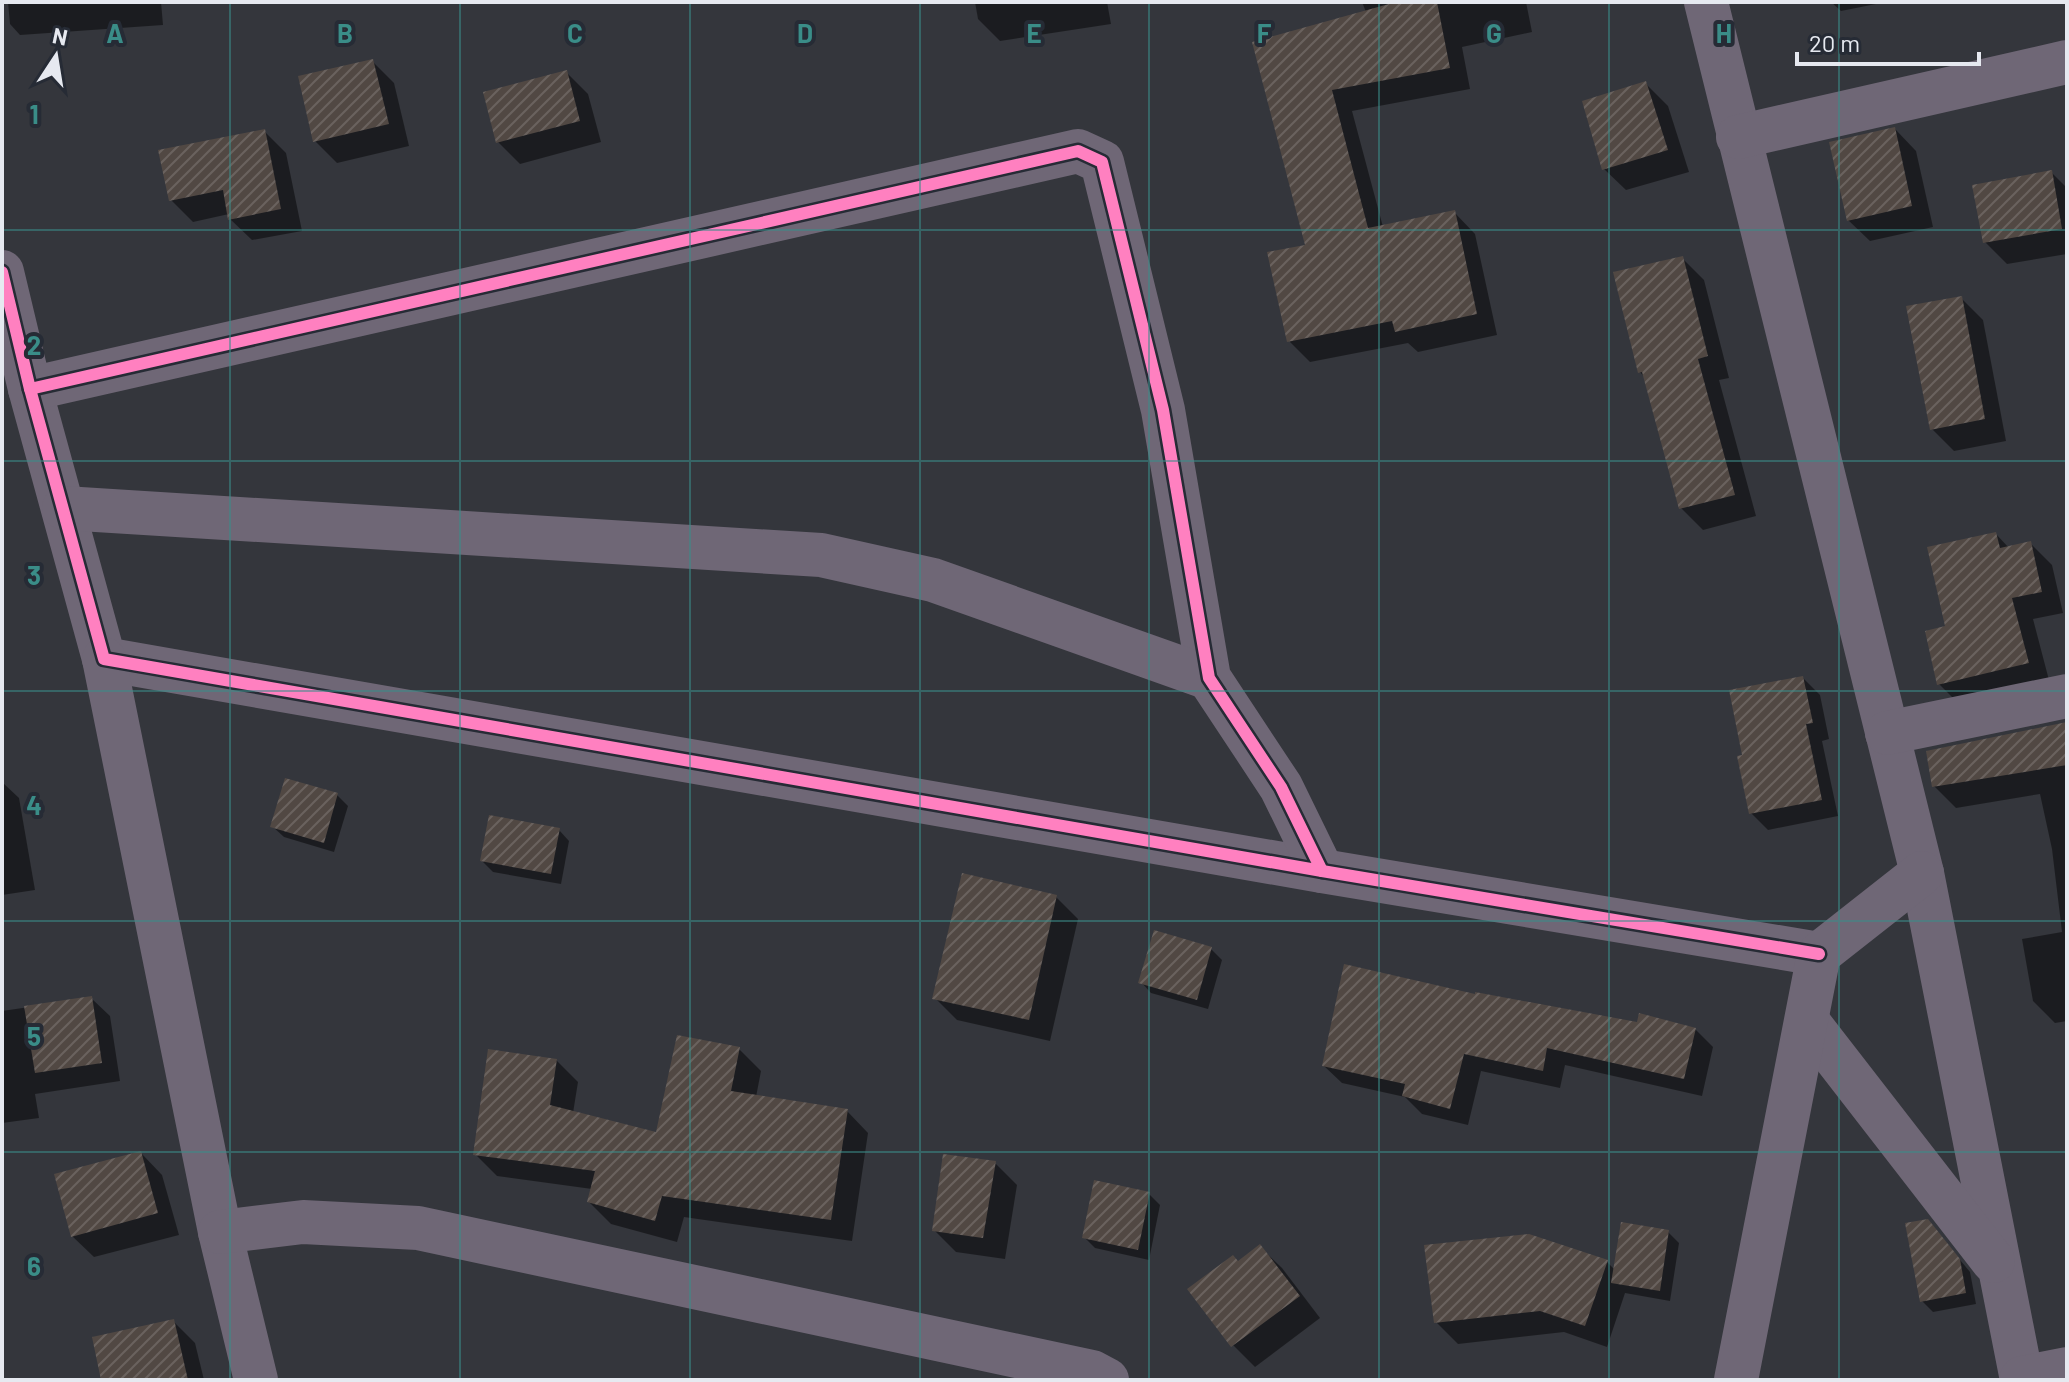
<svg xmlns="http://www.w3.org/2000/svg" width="2069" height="1382" font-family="Barlow,sans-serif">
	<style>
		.shadow { fill: #0007 }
		.building { fill: url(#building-hatch) }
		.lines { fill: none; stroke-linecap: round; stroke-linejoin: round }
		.street { stroke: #6f6776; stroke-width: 44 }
		.cycleway-casing { stroke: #262b35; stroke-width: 17 }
		.cycleway { stroke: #ff80c0; stroke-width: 12 }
		.grid { fill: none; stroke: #3a8d88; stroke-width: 2; stroke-opacity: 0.55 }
		.grid-label { font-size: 26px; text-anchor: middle; font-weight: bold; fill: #3a8d88; stroke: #262b35; stroke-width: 8; stroke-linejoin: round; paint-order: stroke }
	</style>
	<defs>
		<pattern id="building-hatch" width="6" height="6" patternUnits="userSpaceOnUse" patternTransform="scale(2)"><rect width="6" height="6" fill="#514843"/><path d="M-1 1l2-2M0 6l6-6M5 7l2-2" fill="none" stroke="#6a625e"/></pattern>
	</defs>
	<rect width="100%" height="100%" fill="#34363c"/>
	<g class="shadow">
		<polygon points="8,2 161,2 163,25 20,35 10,24"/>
		<polygon points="975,2 1107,2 1111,24 1000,41 978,19"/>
		<polygon points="1362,2 1526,2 1532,32 1462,47 1470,89 1352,111 1383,227 1454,212 1475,234 1497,335 1418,352 1408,343 1310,362 1289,341 1308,246 1254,43 1366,12"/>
		<polygon points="1831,2 1886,2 1841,11"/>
		<polygon points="372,61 394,83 409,146 337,163 315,141"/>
		<polygon points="566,72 588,94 601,142 520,164 498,142"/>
		<polygon points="1646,84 1668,106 1689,172 1626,190 1604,169"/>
		<polygon points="1895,129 1916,151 1933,227 1870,241 1848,220"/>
		<polygon points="264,131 286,153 302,231 252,240 230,219 229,214 193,222 171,200"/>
		<polygon points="2051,172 2067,188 2067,254 2007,264 1985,242"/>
		<polygon points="1682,258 1704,280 1729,378 1719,380 1756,516 1703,530 1681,508 1646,379 1640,372"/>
		<polygon points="1961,298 1983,320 2006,441 1954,451 1932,429"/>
		<polygon points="1996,534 2009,548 2030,543 2052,565 2063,613 2033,619 2050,684 1961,706 1939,684 1947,628"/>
		<polygon points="1803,678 1820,695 1829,739 1822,741 1838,816 1768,830 1751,813 1745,756"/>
		<polygon points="2067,722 2067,1021 2055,1023 2033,1001 2022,939 2062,932 2052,849 2040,794 1956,808 1934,786"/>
		<polygon points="2,782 19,798 35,890 2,895"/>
		<polygon points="337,795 348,806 334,852 284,837 273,827"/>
		<polygon points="559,830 569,841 561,884 493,872 482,861"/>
		<polygon points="1056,897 1078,919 1050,1041 957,1020 935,998"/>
		<polygon points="1211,949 1222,960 1208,1009 1151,993 1141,982"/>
		<polygon points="1476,996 1638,1024 1695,1029 1713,1047 1702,1096 1565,1065 1560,1088 1481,1071 1468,1125 1422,1114 1405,1097 1342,1083 1324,1066"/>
		<polygon points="91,998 110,1016 120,1081 35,1094 39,1118 2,1123 2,1011"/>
		<polygon points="739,1049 761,1071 756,1097 847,1111 868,1133 852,1241 684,1217 677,1242 611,1224 589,1202 592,1189 497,1176 475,1154 556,1060 578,1082 573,1113 658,1135"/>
		<polygon points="141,1153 162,1175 179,1235 94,1257 72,1236"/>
		<polygon points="995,1163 1017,1185 1005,1259 956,1252 934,1230"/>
		<polygon points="1149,1194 1160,1205 1149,1260 1095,1248 1084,1237"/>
		<polygon points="1928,1221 1970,1272 1976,1304 1933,1312 1922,1301"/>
		<polygon points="1668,1232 1679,1243 1670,1301 1625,1293 1607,1347 1564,1332 1458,1344 1436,1322 1607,1262 1615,1270"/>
		<polygon points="1260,1247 1282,1268 1320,1318 1255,1367 1233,1345 1238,1263"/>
		<polygon points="173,1321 195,1343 204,1380 103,1380"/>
	</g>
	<g class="building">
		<polygon points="1396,2 1437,2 1450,68 1332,90 1368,228 1455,210 1477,314 1395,332 1392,321 1287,342 1267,252 1305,245 1252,42"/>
		<polygon points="373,59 389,124 313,142 298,76"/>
		<polygon points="567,70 580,121 496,143 483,92"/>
		<polygon points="1646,81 1668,150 1602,170 1582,101"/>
		<polygon points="1895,127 1912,206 1847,221 1829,142"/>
		<polygon points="265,129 281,209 228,220 223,190 169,201 158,150"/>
		<polygon points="2052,170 2062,229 1983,243 1972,185"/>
		<polygon points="1683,256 1708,356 1698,359 1735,495 1679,509 1642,372 1638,373 1613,272"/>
		<polygon points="1962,296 1985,419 1930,430 1906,306"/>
		<polygon points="1996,532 2000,548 2031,541 2042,592 2012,598 2029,663 1937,685 1925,631 1945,626 1927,547"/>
		<polygon points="1803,676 1813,723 1806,724 1822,800 1749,814 1737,756 1742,755 1729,690"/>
		<polygon points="2067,722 2067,765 1932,787 1926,751"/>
		<polygon points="285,778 338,793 324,843 270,827"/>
		<polygon points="489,815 560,828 551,874 480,861"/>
		<polygon points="962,873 1057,895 1029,1020 932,999"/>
		<polygon points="1154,930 1212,947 1197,1000 1138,983"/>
		<polygon points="1344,964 1475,994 1475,992 1637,1022 1639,1013 1696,1028 1684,1079 1547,1048 1543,1071 1464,1054 1450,1109 1402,1096 1405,1084 1322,1066"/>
		<polygon points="92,996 102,1063 35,1073 24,1006"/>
		<polygon points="677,1035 740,1047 731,1091 848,1109 831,1220 662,1196 655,1221 587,1202 595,1171 473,1155 488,1049 557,1059 550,1105 656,1132"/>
		<polygon points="141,1151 158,1213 71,1237 54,1174"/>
		<polygon points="943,1154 996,1161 983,1238 932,1231"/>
		<polygon points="1094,1180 1150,1192 1138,1250 1082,1238"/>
		<polygon points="1928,1219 1960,1259 1966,1293 1920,1302 1905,1223"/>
		<polygon points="1621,1222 1669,1230 1660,1291 1611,1283"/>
		<polygon points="1529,1234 1608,1260 1585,1326 1540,1311 1434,1323 1424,1245"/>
		<polygon points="1260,1244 1300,1296 1231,1347 1187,1289 1233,1255 1238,1261"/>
		<polygon points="174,1319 188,1380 101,1380 92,1337"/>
	</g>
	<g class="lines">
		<g class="street">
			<polyline points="1706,2 1922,873 2022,1380"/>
			<polyline points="1738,137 2067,62"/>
			<polyline points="2,272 30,389 104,659 1322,871 1819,954"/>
			<polyline points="30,389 1078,151 1102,162 1163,410 1209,678 1281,787 1322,871"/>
			<polyline points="64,508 821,555 933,580 1209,678"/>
			<polyline points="104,659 220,1232 256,1380"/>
			<polyline points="1887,733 2067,696"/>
			<polyline points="1807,1021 1993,1261"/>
			<polyline points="220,1232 303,1222 418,1228 1092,1372 1107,1380"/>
			<polyline points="2022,1378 2067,1369"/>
			<polyline points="1736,1380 1819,954 1922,873"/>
		</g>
		<defs>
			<g id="cycleway">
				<polyline points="2,272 30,389 104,659 1322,871 1819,954"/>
				<polyline points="30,389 1078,151 1102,162 1163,410 1209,678 1281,787 1322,871"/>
			</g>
		</defs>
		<use href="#cycleway" class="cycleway-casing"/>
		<use href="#cycleway" class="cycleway"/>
	</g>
	<path class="grid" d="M230 2V1380M460 2V1380M690 2V1380M920 2V1380M1149 2V1380M1379 2V1380M1609 2V1380M1839 2V1380M2 230H2067M2 461H2067M2 691H2067M2 921H2067M2 1152H2067"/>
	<g class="grid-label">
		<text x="115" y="43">A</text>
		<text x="345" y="43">B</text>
		<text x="575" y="43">C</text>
		<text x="805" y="43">D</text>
		<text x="1034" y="43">E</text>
		<text x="1264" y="43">F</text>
		<text x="1494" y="43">G</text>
		<text x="1724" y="43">H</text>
		<text x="34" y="124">1</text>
		<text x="34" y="355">2</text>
		<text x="34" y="585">3</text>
		<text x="34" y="815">4</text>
		<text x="34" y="1046">5</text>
		<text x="34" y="1276">6</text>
	</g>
	<rect width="2069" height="1382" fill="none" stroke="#e6e9f0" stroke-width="8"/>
	<g transform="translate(56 56) rotate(12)" stroke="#262b35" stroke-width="6" paint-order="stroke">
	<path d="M0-6L14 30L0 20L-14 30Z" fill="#e6e9f0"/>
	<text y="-12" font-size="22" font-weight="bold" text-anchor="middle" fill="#e6e9f0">N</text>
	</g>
	<path d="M1797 52v12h182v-12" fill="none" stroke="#e6e9f0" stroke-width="4"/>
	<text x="1809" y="52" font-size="24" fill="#e6e9f0" stroke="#262b35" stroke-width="6" paint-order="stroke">20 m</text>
</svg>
